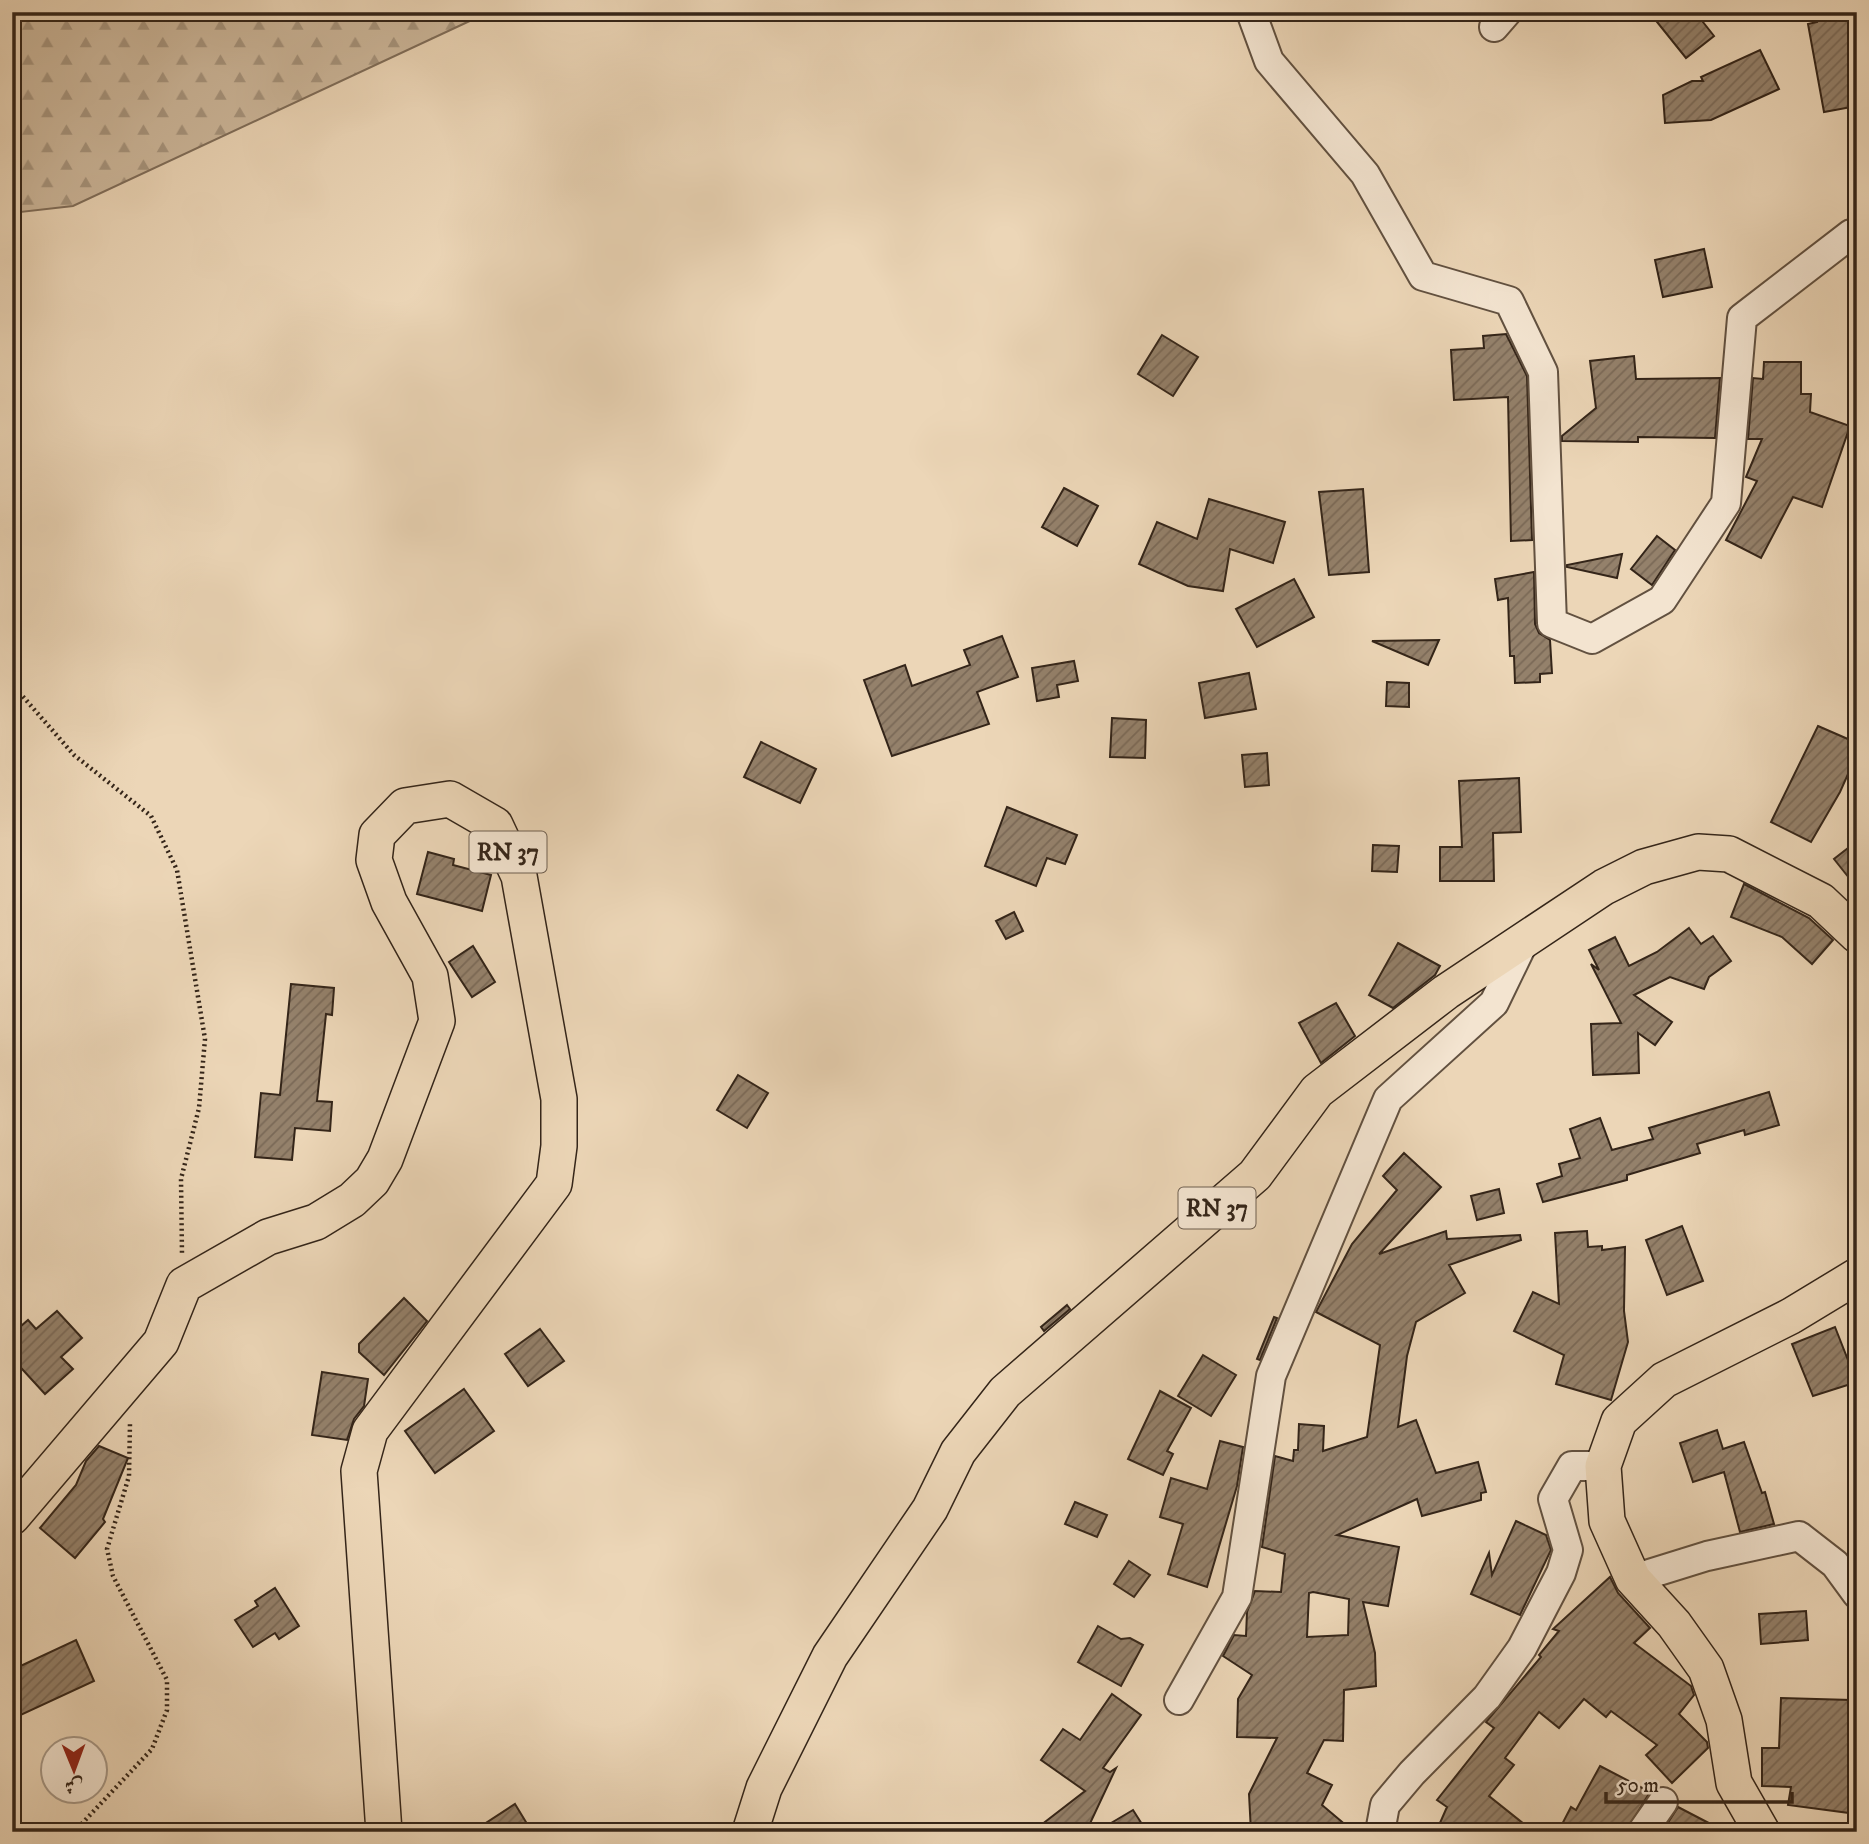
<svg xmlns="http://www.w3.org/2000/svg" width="1869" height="1844" font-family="'IM FELL DW Pica',Amiri,serif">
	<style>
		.forest { fill: url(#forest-firs); stroke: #806e5a; stroke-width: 2 }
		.building { fill: url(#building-hatch); stroke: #342519; stroke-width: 2; fill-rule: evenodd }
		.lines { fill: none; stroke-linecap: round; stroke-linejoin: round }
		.minor-casing { stroke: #625140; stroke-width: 32 }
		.major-casing { stroke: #342519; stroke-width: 38 }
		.path { stroke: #342519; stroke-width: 4.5; stroke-dasharray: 2 3.5; stroke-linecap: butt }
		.minor { stroke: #f3e4d0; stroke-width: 28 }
		.major { stroke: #ecd6b7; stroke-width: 35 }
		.labels { text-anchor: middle; stroke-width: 7; stroke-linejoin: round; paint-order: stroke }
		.shield { fill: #f3e4d0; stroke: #6d5e50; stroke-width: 2 }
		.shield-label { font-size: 24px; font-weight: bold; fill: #342519 }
	</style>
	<defs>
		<pattern id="forest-firs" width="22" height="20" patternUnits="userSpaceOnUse" patternTransform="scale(1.75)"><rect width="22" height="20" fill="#cdb89c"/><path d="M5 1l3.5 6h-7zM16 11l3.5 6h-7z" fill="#a7957e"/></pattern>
		<pattern id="building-hatch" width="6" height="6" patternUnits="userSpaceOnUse" patternTransform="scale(1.75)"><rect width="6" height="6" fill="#94816b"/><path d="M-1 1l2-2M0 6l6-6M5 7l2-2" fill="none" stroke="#7a6957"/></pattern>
	</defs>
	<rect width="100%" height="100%" fill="#ecd6b7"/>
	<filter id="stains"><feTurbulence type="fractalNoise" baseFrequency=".00286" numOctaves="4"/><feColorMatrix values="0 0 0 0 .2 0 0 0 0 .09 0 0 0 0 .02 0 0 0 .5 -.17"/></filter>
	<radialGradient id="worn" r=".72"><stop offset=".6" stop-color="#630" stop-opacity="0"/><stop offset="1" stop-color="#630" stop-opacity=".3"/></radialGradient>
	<polygon class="forest" points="12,12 489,12 73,206 12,213"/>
	<g class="building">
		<polygon points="1649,12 1695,12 1714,36 1686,58"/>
		<polygon points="1815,12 1857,12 1857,106 1824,112 1808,24 1817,22"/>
		<polygon points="1760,50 1779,89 1711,120 1665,123 1663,95 1692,81 1703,81 1701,77"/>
		<polygon points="1704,249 1712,287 1663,297 1655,260"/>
		<polygon points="1506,334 1527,376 1532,540 1511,541 1508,397 1454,400 1451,350 1484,348 1483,336"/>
		<polygon points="1162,335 1198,357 1173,396 1138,374"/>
		<polygon points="1634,356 1636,379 1720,378 1715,438 1638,437 1638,442 1562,441 1562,436 1596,408 1590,361"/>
		<polygon points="1764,362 1801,362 1801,394 1811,394 1810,412 1850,426 1822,507 1793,497 1761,558 1726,540 1757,481 1746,477 1762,439 1748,439 1753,378 1763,379"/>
		<polygon points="1064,488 1098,506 1077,546 1042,527"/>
		<polygon points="1363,489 1369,572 1329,575 1319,492"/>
		<polygon points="1209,499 1285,522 1273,563 1230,549 1223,591 1188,586 1139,564 1157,522 1197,539"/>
		<polygon points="1657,536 1675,550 1652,585 1631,569"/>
		<polygon points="1622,554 1617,578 1567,567 1567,565"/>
		<polygon points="1534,572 1535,624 1539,633 1550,640 1552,673 1540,674 1540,682 1515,683 1514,656 1510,656 1508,598 1498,600 1495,579"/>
		<polygon points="1294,579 1314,617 1257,647 1236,609"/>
		<polygon points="1002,636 1018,677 977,692 989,724 892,756 864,680 905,665 912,686 970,665 964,650"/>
		<polygon points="1439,640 1428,665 1372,641"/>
		<polygon points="1074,661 1078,681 1057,685 1059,697 1037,701 1032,668"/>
		<polygon points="1249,673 1256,709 1205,718 1199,683"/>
		<polygon points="1387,682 1409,683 1409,707 1386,706"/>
		<polygon points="1112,718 1146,720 1145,758 1110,757"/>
		<polygon points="1818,726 1857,743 1857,754 1840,792 1811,842 1771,822"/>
		<polygon points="761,742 816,769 800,803 744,777"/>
		<polygon points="1267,753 1269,785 1245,787 1242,755"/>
		<polygon points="1519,778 1521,832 1493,833 1494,881 1440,881 1440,847 1462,847 1459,781"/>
		<polygon points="1007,807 1077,835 1065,864 1047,858 1036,886 985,866"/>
		<polygon points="1857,841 1857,888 1834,859"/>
		<polygon points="1373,845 1399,846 1397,872 1372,871"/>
		<polygon points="428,852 454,859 453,865 491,875 482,911 417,894"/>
		<polygon points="1744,884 1809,918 1833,940 1812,964 1782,937 1731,917"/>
		<polygon points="1014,912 1023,931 1006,939 996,921"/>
		<polygon points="1689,928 1701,944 1713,936 1731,961 1709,977 1704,989 1670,977 1634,995 1672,1022 1655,1045 1638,1033 1639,1073 1593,1075 1591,1024 1621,1023 1591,964 1599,970 1589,950 1615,937 1629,966 1657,952"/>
		<polygon points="1398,943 1440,966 1435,975 1393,1008 1369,995"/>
		<polygon points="473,946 495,982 472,997 449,962"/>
		<polygon points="291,984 334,988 332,1015 326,1014 317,1101 332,1102 330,1131 295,1128 292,1160 255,1157 261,1093 280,1095"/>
		<polygon points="1336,1003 1355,1036 1321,1063 1299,1023"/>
		<polygon points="738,1075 768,1093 747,1128 717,1110"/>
		<polygon points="1769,1092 1779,1125 1745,1135 1744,1130 1697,1144 1700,1153 1627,1175 1627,1180 1543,1202 1537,1184 1562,1176 1559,1164 1580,1158 1570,1129 1600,1118 1612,1150 1653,1139 1649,1128"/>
		<path d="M1404 1153 1441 1187 1379 1254 1446 1231 1447 1239 1520 1235 1521 1240 1449 1265 1465 1293 1416 1322 1407 1356 1398 1427 1416 1420 1436 1473 1478 1462 1486 1492 1481 1493V1500L1422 1516 1417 1499 1337 1535 1399 1547 1388 1606 1363 1602 1375 1653 1376 1686 1344 1690 1343 1741 1324 1740 1307 1773 1332 1785 1322 1805 1354 1832H1251L1249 1794 1277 1738 1237 1737 1238 1699 1252 1675 1223 1656 1234 1635 1246 1636 1247 1612 1255 1591 1281 1592 1285 1554 1262 1547 1275 1456 1293 1461 1294 1450H1298L1299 1424 1324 1426 1323 1451 1367 1437 1380 1345 1316 1312 1352 1244 1397 1190 1383 1176ZM1313 1592 1349 1599 1348 1635 1307 1637 1309 1593Z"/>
		<polygon points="1499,1189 1504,1213 1477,1220 1471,1196"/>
		<polygon points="1682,1226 1703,1281 1667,1295 1646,1240"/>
		<polygon points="1587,1231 1588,1247 1602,1246 1602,1250 1625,1247 1624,1311 1628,1342 1611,1400 1556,1384 1564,1355 1514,1331 1533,1292 1559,1304 1555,1233"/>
		<polygon points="404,1298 427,1321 384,1375 359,1352 359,1344"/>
		<polygon points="1067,1305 1070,1309 1044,1331 1041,1327"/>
		<polygon points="57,1311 82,1338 61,1357 73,1369 45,1394 12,1358 12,1334 28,1320 36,1329"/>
		<polygon points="1274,1317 1277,1318 1260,1360 1257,1359"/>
		<polygon points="1835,1327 1848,1360 1857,1357 1857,1382 1813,1396 1792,1344"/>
		<polygon points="540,1329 564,1361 528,1386 505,1354"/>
		<polygon points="1203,1355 1236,1375 1211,1416 1178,1396"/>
		<polygon points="322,1372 368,1379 364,1406 354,1419 347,1440 312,1435"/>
		<polygon points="464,1389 494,1431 435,1473 405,1431"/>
		<polygon points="1160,1391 1191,1408 1167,1451 1173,1454 1163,1475 1128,1459"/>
		<polygon points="1717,1430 1723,1449 1744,1442 1762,1493 1765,1492 1774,1524 1740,1532 1724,1472 1693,1482 1680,1443"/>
		<polygon points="1220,1441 1243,1447 1237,1486 1207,1587 1168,1574 1183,1524 1160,1517 1171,1478 1207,1489"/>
		<polygon points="99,1446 128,1458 103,1519 105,1522 75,1558 40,1528 76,1485 86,1461"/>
		<polygon points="1075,1502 1107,1515 1097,1537 1065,1524"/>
		<polygon points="1516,1521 1546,1535 1551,1550 1520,1615 1471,1594 1489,1553 1492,1575"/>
		<polygon points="1129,1561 1150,1575 1134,1597 1114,1584"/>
		<polygon points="1610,1577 1618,1593 1650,1628 1634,1643 1691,1686 1694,1695 1679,1714 1707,1742 1708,1748 1672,1783 1646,1755 1657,1745 1611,1711 1606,1717 1584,1699 1559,1728 1539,1712 1505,1758 1514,1765 1489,1796 1534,1832 1436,1832 1447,1807 1437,1800 1494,1728 1486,1722 1541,1657 1539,1655 1559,1631 1553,1629"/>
		<polygon points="275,1588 299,1626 279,1639 275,1633 253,1647 235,1620 258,1606 255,1601"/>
		<polygon points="1806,1611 1808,1640 1761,1644 1759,1614"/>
		<polygon points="1098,1626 1121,1639 1130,1638 1143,1645 1121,1686 1078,1662"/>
		<polygon points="76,1640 94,1681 12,1719 12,1670"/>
		<polygon points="1112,1694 1141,1715 1103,1768 1110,1772 1116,1768 1086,1832 1032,1832 1085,1791 1041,1760 1063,1729 1080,1740"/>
		<polygon points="1781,1698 1851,1700 1849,1765 1857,1766 1857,1814 1788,1805 1791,1787 1762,1786 1762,1748 1779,1748"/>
		<polygon points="1600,1766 1650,1792 1626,1832 1558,1832 1571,1807 1576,1810"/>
		<polygon points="515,1804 532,1832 472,1832"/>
		<polygon points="1678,1807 1726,1832 1662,1832"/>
		<polygon points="1133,1810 1147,1832 1096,1832"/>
	</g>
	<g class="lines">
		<defs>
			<g id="minor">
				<polyline points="1251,12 1269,61 1365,174 1423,276 1509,301 1543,372 1552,623 1592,639 1662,600 1726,503 1742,318 1851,234 1857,233"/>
				<polyline points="1494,27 1507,12"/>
				<polyline points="1633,1579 1707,1556 1799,1536 1835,1564 1857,1594"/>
				<polyline points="1179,1700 1237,1597 1271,1376 1388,1099 1494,1003 1524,941"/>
				<polyline points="1380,1832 1385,1805 1412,1773 1487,1697 1522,1648 1561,1573 1568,1550 1553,1499 1572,1466 1603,1466"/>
				<polyline points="1642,1832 1663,1802"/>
			</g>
			<g id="major">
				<polyline points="12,1517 161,1342 184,1285 268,1237 316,1222 352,1200 372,1181 385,1159 437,1021 430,976 389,902 374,860 377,835 405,806 450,799 495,825 519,876 559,1099 559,1146 554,1184 370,1431 359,1471 384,1832"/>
				<polyline points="750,1832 764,1788 830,1656 930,1509 958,1452 1005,1392 1255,1175 1317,1091 1446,992 1604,887 1644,867 1698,852 1729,854 1821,901 1857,935"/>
				<polyline points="1762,1832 1734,1783 1724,1720 1706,1669 1674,1624 1633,1579 1607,1521 1603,1466 1619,1421 1664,1380 1791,1316 1857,1276"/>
			</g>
		</defs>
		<use href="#minor" class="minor-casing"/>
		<use href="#major" class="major-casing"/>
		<g class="path">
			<polyline points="12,684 74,755 151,816 177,870 205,1039 199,1108 181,1179 182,1255"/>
			<polyline points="74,1832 152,1749 167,1710 167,1680 113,1576 107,1549 129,1476 130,1423"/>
		</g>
		<use href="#minor" class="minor"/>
		<use href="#major" class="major"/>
	</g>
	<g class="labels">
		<g class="shield">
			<rect x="469.5" y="831.5" width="77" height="41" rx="5"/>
			<rect x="1178.5" y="1187.5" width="77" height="41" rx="5"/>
		</g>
		<g class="shield-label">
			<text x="508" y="860">RN 37</text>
			<text x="1217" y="1216">RN 37</text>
		</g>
	</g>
	<rect width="1869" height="1844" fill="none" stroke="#ecd6b7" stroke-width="42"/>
	<rect x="14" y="14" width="1841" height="1816" fill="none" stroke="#342519" stroke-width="3.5"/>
	<rect x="21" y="21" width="1827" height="1802" fill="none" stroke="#342519" stroke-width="2"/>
	<g transform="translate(74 1770) rotate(179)"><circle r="33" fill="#f3e4d0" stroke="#a79887" stroke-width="2"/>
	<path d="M0-5L12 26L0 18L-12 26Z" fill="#8f2418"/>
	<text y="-10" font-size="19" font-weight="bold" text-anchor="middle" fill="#342519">ش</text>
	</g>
	<path d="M1606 1792v10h186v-10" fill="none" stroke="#342519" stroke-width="3.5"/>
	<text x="1617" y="1792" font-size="21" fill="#342519" stroke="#f3e4d0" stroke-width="5" paint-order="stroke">50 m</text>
	<rect width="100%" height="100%" filter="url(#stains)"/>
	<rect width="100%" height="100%" fill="url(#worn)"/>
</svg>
